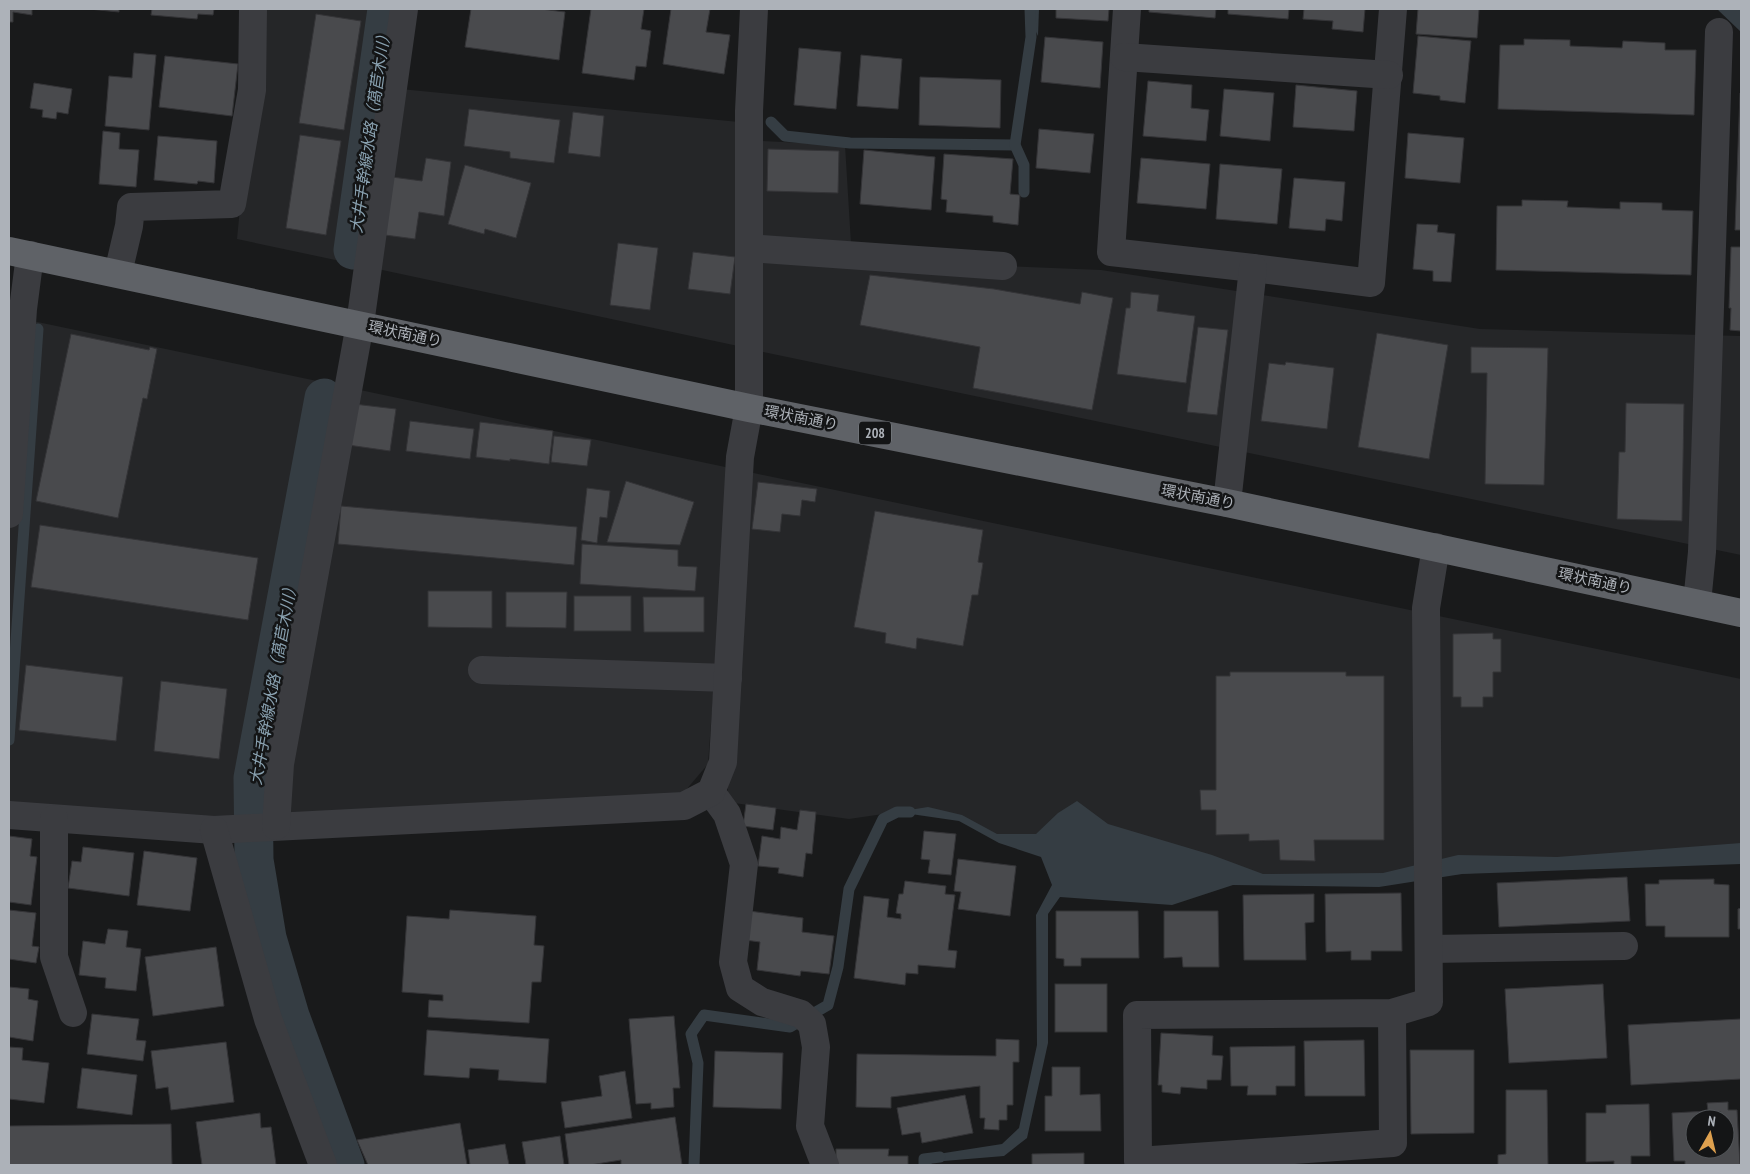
<svg xmlns="http://www.w3.org/2000/svg" width="1750" height="1174" font-family="'PT Sans Narrow','Noto Sans JP',sans-serif">
	<style>
		.built { fill: #252628 }
		.water { fill: #353d43 }
		.lines { fill: none; stroke-linecap: round; stroke-linejoin: round }
		.stream { stroke: #353d43; stroke-width: 11 }
		.canal { stroke: #353d43; stroke-width: 39 }
		.building { fill: #494a4d; stroke: #343437; fill-rule: evenodd }
		.minor { stroke: #3b3c40; stroke-width: 28 }
		.tertiary { stroke: #3b3c40; stroke-width: 28 }
		.trunk { stroke: #5f6267; stroke-width: 28 }
		.labels { text-anchor: middle; stroke-width: 5; stroke-linejoin: round; paint-order: stroke }
		.shield { fill: #141516; stroke: #7f8388; stroke-width: 1 }
		.shield-label { font-size: 14px; font-weight: bold; fill: #adb2b9 }
		.street-label { font-size: 15px; fill: #adb2b9; stroke: #141516 }
		.water-label { font-size: 16px; font-style: italic; fill: #89a1b0; stroke: #141516 }
	</style>
	<rect width="100%" height="100%" fill="#191a1b"/>
	<g class="built">
		<polygon points="250,9 371,9 360,85 739,122 738,346 237,239 250,105"/>
		<polygon points="762,141 845,145 852,260 1101,270 1480,329 1741,336 1741,555 758,351"/>
		<polygon points="9,316 730,468 708,764 680,797 222,821 9,805"/>
		<polygon points="749,472 1741,679 1741,853 1395,879 1067,886 1056,846 1002,838 944,813 897,812 849,819 727,802"/>
	</g>
	<g class="water">
		<polygon points="1025,9 1039,9 1038,36"/>
		<polygon points="1717,9 1741,9 1741,32"/>
		<polygon points="1077,801 1108,824 1212,855 1263,874 1383,873 1458,855 1557,857 1741,843 1741,864 1462,874 1379,887 1233,885 1172,905 1060,897 1048,914 1048,1043 1027,1138 1004,1156 932,1162 931,1165 924,1165 925,1156 1002,1144 1019,1128 1037,1045 1036,915 1052,885 1041,857 999,843 959,821 897,812 928,807 962,815 997,834 1036,834 1058,813"/>
	</g>
	<g class="lines">
		<g class="stream">
			<polyline points="771,122 785,136 850,143 1015,145"/>
			<polyline points="1024,192 1024,165 1015,145 1031,37 1030,9"/>
			<polyline points="9,740 38,329"/>
			<polyline points="694,1165 698,1063 691,1034 704,1015 790,1027 828,1005 838,967 849,889 883,819 897,812 910,812"/>
			<polyline points="924,1165 924,1159 940,1157"/>
		</g>
		<g class="canal">
			<polyline points="353,250 387,9"/>
			<polyline points="324,398 253,778 254,860 267,938 290,1016 345,1165"/>
		</g>
	</g>
	<g class="building">
		<polygon points="9,9 32,9 32,15 13,12 13,22 9,22"/>
		<polygon points="89,9 119,9 119,12"/>
		<polygon points="152,9 214,9 213,15 198,14 197,19 151,15"/>
		<polygon points="471,9 541,9 565,12 559,60 465,47"/>
		<polygon points="591,9 644,9 641,29 651,31 646,67 636,66 634,80 582,73"/>
		<polygon points="671,9 710,9 706,32 730,35 724,74 663,64"/>
		<polygon points="1056,9 1109,9 1108,21 1056,18"/>
		<polygon points="1149,9 1216,9 1215,18 1149,12"/>
		<polygon points="1228,9 1289,9 1288,19 1228,14"/>
		<polygon points="1304,9 1365,9 1363,32 1332,29 1333,21 1303,19"/>
		<polygon points="1418,9 1479,9 1477,38 1416,34"/>
		<polygon points="316,14 361,21 344,130 299,123"/>
		<polygon points="1418,36 1471,41 1465,103 1440,100 1440,96 1413,93"/>
		<polygon points="1045,37 1103,42 1100,88 1041,82"/>
		<polygon points="1524,39 1570,40 1570,46 1622,48 1623,41 1665,43 1665,50 1696,50 1694,115 1498,109 1500,45 1524,45"/>
		<polygon points="799,48 841,52 836,109 794,105"/>
		<polygon points="134,53 156,55 149,130 105,126 109,76 132,78"/>
		<polygon points="861,55 902,59 898,109 857,106"/>
		<polygon points="165,56 238,64 232,116 159,107"/>
		<polygon points="920,77 1001,80 1000,128 919,125"/>
		<polygon points="1148,81 1192,85 1191,108 1209,110 1206,141 1143,136"/>
		<polygon points="34,83 72,89 68,114 57,112 56,119 42,117 43,110 30,108"/>
		<polygon points="1296,85 1357,91 1354,131 1293,127"/>
		<polygon points="1224,89 1274,93 1270,141 1220,136"/>
		<polygon points="1740,93 1741,93 1741,230 1735,230"/>
		<polygon points="469,109 560,120 554,163 510,158 510,152 464,146"/>
		<polygon points="573,112 604,116 600,157 568,153"/>
		<polygon points="1039,129 1094,134 1090,173 1036,168"/>
		<polygon points="103,131 120,133 119,149 139,150 136,187 99,184"/>
		<polygon points="1408,133 1464,138 1460,183 1405,178"/>
		<polygon points="300,135 341,141 326,235 286,228"/>
		<polygon points="158,136 217,141 214,183 198,181 197,184 154,180"/>
		<polygon points="768,149 839,151 838,193 767,191"/>
		<polygon points="864,150 935,157 931,210 860,204"/>
		<polygon points="944,154 1013,159 1010,194 1020,195 1018,225 993,222 993,216 946,212 947,200 941,199"/>
		<polygon points="426,158 451,162 444,216 419,212 415,239 385,235 392,177 422,181"/>
		<polygon points="1141,158 1210,164 1206,209 1137,203"/>
		<polygon points="1220,164 1282,169 1277,224 1216,219"/>
		<polygon points="465,165 531,183 516,238 485,229 484,234 448,224"/>
		<polygon points="1294,178 1345,182 1342,221 1326,219 1325,231 1289,228"/>
		<polygon points="1522,200 1568,201 1567,207 1620,209 1620,202 1662,203 1662,210 1693,211 1691,275 1496,270 1497,206 1522,206"/>
		<polygon points="1417,224 1438,225 1437,232 1455,234 1451,282 1433,281 1433,271 1413,269"/>
		<polygon points="618,243 658,248 650,310 610,305"/>
		<polygon points="1731,247 1741,247 1741,331 1730,330 1731,308 1729,308"/>
		<polygon points="693,252 735,257 730,294 688,289"/>
		<polygon points="870,275 994,289 1080,304 1082,292 1113,298 1092,410 973,388 980,347 860,325"/>
		<polygon points="1131,292 1159,295 1157,311 1195,316 1186,383 1117,374 1126,308 1130,308"/>
		<polygon points="1198,327 1228,330 1217,415 1187,412"/>
		<polygon points="1377,333 1448,345 1429,459 1358,447"/>
		<polygon points="71,334 149,350 150,347 157,349 147,399 143,398 118,518 36,501"/>
		<polygon points="1471,347 1548,348 1544,485 1485,484 1487,373 1471,373"/>
		<polygon points="1286,362 1334,368 1327,429 1261,421 1269,363 1285,365"/>
		<polygon points="1626,403 1684,404 1682,521 1617,519 1619,452 1625,452"/>
		<polygon points="354,404 396,409 390,451 348,445"/>
		<polygon points="410,421 474,429 470,459 406,451"/>
		<polygon points="480,422 553,431 549,464 510,459 510,461 476,457"/>
		<polygon points="554,436 591,440 587,466 551,462"/>
		<polygon points="626,481 694,502 680,545 607,542"/>
		<polygon points="758,482 817,489 815,502 802,500 800,516 782,514 780,532 752,529"/>
		<polygon points="587,488 610,491 607,518 600,517 597,543 581,540"/>
		<polygon points="341,506 577,527 574,565 338,544"/>
		<polygon points="875,511 983,530 978,562 983,563 978,595 972,595 963,646 917,638 916,649 885,643 886,633 854,627"/>
		<polygon points="40,525 258,558 248,620 31,587"/>
		<polygon points="582,544 678,550 678,566 697,567 695,591 580,584"/>
		<polygon points="428,591 492,591 492,628 428,627"/>
		<polygon points="506,592 567,592 566,628 506,627"/>
		<rect x="574" y="596" width="57" height="35"/>
		<polygon points="643,597 704,597 704,632 644,632"/>
		<polygon points="1493,633 1493,639 1501,639 1501,672 1493,672 1493,697 1483,697 1483,707 1461,707 1461,697 1453,697 1453,634"/>
		<polygon points="26,665 123,677 116,741 19,730"/>
		<polygon points="1230,672 1346,672 1346,676 1384,676 1384,840 1314,840 1315,861 1280,860 1279,840 1249,841 1249,834 1216,835 1216,810 1201,810 1200,790 1216,790 1216,676 1230,676"/>
		<polygon points="161,681 227,689 219,759 154,751"/>
		<polygon points="746,804 776,808 773,830 743,826"/>
		<polygon points="800,810 816,812 812,854 806,853 803,877 778,873 779,868 758,866 762,836 780,839 781,827 797,830"/>
		<polygon points="924,831 956,834 951,875 928,873 930,860 921,859"/>
		<polygon points="9,836 32,839 30,856 37,857 31,905 9,902"/>
		<polygon points="83,847 134,853 129,896 68,888 72,861 81,862"/>
		<polygon points="144,851 197,858 190,911 137,905"/>
		<polygon points="958,859 1016,866 1010,916 958,909 961,892 954,891"/>
		<polygon points="1627,877 1630,921 1499,927 1497,883"/>
		<polygon points="1714,879 1714,884 1729,885 1729,937 1665,937 1665,926 1646,926 1645,884 1659,884 1659,880"/>
		<polygon points="905,881 946,886 945,894 955,895 948,950 957,951 955,968 918,965 918,974 906,973 905,985 854,978 864,896 889,899 887,917 901,919 901,914 896,913 899,894 903,894"/>
		<polygon points="1401,893 1402,951 1371,951 1371,960 1351,960 1351,951 1326,952 1325,894"/>
		<polygon points="1314,894 1314,922 1305,923 1306,960 1244,960 1243,895"/>
		<polygon points="1741,908 1741,929 1738,929 1738,909"/>
		<polygon points="9,910 36,913 32,946 39,947 36,963 9,959"/>
		<polygon points="450,910 536,916 534,945 544,946 541,982 532,982 529,1023 428,1017 429,1000 443,1001 443,995 402,992 407,916 449,919"/>
		<polygon points="749,911 803,918 802,932 834,936 829,974 801,971 800,976 757,970 760,942 745,940"/>
		<polygon points="1056,911 1138,911 1139,958 1081,958 1081,966 1064,966 1064,959 1056,958"/>
		<polygon points="1164,911 1218,911 1219,967 1183,967 1182,957 1164,958"/>
		<polygon points="108,929 128,931 126,947 141,949 136,991 105,988 106,978 79,975 83,941 105,944"/>
		<polygon points="216,947 224,1006 153,1016 145,957"/>
		<rect x="1055" y="984" width="52" height="48"/>
		<polygon points="1603,984 1607,1058 1509,1063 1505,989"/>
		<polygon points="9,987 29,989 28,999 38,1001 33,1041 9,1037"/>
		<polygon points="92,1014 139,1019 136,1040 146,1041 143,1061 87,1054"/>
		<polygon points="674,1016 680,1088 673,1088 674,1107 651,1109 651,1103 636,1104 629,1019"/>
		<polygon points="1741,1019 1741,1079 1631,1085 1628,1025"/>
		<polygon points="427,1030 549,1039 546,1083 498,1080 499,1070 470,1068 469,1078 424,1075"/>
		<polygon points="1161,1033 1213,1036 1212,1055 1223,1056 1221,1080 1207,1080 1207,1089 1181,1087 1180,1094 1162,1092 1162,1085 1158,1085"/>
		<polygon points="996,1039 1019,1040 1019,1062 1013,1062 1013,1105 1007,1105 1007,1120 999,1120 999,1130 984,1129 985,1118 980,1118 980,1086 891,1097 891,1108 856,1107 857,1054 996,1056"/>
		<polygon points="1364,1040 1365,1096 1305,1096 1304,1041"/>
		<polygon points="226,1042 234,1102 171,1110 168,1087 156,1089 151,1051"/>
		<polygon points="1295,1046 1295,1086 1276,1086 1276,1095 1247,1095 1248,1086 1231,1086 1230,1047"/>
		<polygon points="9,1047 23,1048 22,1060 49,1063 44,1103 9,1099"/>
		<polygon points="1410,1050 1474,1050 1474,1133 1411,1134"/>
		<polygon points="715,1051 783,1053 781,1109 713,1107"/>
		<polygon points="1052,1067 1080,1067 1080,1095 1100,1094 1101,1131 1045,1131 1045,1096 1052,1096"/>
		<polygon points="82,1068 137,1075 132,1115 77,1108"/>
		<polygon points="625,1071 632,1118 565,1128 561,1102 602,1096 599,1076"/>
		<polygon points="1506,1090 1547,1090 1548,1165 1498,1165 1498,1155 1506,1154"/>
		<polygon points="965,1095 973,1133 922,1143 920,1132 902,1135 897,1108"/>
		<path d="M1728 1102V1110H1737L1740 1165H1685V1161H1674L1672 1113 1708 1111 1707 1103ZM1695 1119H1725V1149H1695Z"/>
		<polygon points="1649,1104 1650,1156 1631,1156 1631,1165 1614,1165 1614,1161 1586,1162 1586,1113 1606,1113 1606,1105"/>
		<polygon points="260,1113 261,1128 271,1127 276,1165 202,1165 196,1122"/>
		<polygon points="675,1117 682,1165 621,1165 621,1160 590,1165 569,1165 565,1134"/>
		<polygon points="460,1123 467,1165 368,1165 357,1140"/>
		<polygon points="171,1124 172,1165 9,1165 9,1126"/>
		<polygon points="560,1136 564,1165 526,1165 522,1142"/>
		<polygon points="505,1144 509,1165 470,1165 468,1150"/>
		<polygon points="836,1149 889,1149 888,1156 908,1156 908,1165 836,1165"/>
		<polygon points="1084,1153 1084,1165 1032,1165 1032,1154"/>
	</g>
	<g class="lines">
		<g class="minor">
			<polyline points="1127,9 1111,252 1253,268 1371,283 1393,9"/>
			<polyline points="1124,57 1389,75"/>
			<polyline points="749,248 1003,266"/>
			<polyline points="118,273 129,226 131,207 232,204 252,90 253,9"/>
			<polyline points="1227,503 1253,268"/>
			<polyline points="9,514 23,309 30,255"/>
			<polyline points="1697,603 1702,552 1719,32"/>
			<polyline points="482,670 728,678"/>
			<polyline points="711,792 727,814 744,864 733,962 740,988 762,1002 801,1014 812,1024 816,1047 810,1126 825,1165"/>
			<polyline points="9,815 214,830 684,806 711,792 723,762 740,457 749,408 749,111 754,9"/>
			<polyline points="54,819 54,957 73,1013"/>
			<polyline points="276,826 280,764 360,324 404,9"/>
			<polyline points="1429,949 1624,946"/>
			<polyline points="1392,1013 1393,1143 1138,1161 1137,1015 1392,1013 1429,1002 1426,608 1436,547"/>
		</g>
		<polyline class="tertiary" points="214,830 268,1019 323,1165"/>
		<polyline class="trunk" points="9,251 749,408 1227,503 1741,613"/>
	</g>
	<g class="labels">
		<rect class="shield" x="859" y="421.5" width="32" height="23" rx="4"/>
		<g class="shield-label">
			<text x="875" y="438">208</text>
		</g>
		<g class="street-label">
			<text transform="translate(405 334) rotate(12)" y="5">環状南通り</text>
			<text transform="translate(801 418) rotate(11)" y="5">環状南通り</text>
			<text transform="translate(1198 497) rotate(11)" y="5">環状南通り</text>
			<text transform="translate(1595 581) rotate(12)" y="5">環状南通り</text>
		</g>
		<g class="water-label">
			<text transform="translate(370 130) rotate(-82)" y="6">大井手幹線水路（萵苣木川）</text>
			<text transform="translate(273 682) rotate(-80)" y="6">大井手幹線水路（萵苣木川）</text>
		</g>
	</g>
	<rect width="1750" height="1174" fill="none" stroke="#adb2b9" stroke-width="20"/>
	<g transform="translate(1710 1134) rotate(8)"><circle r="24" fill="#141516" stroke="#515457"/>
	<path d="M0-4L9 19L0 12L-9 19Z" fill="#dea04e"/>
	<text y="-8" font-size="14" font-weight="bold" text-anchor="middle" fill="#adb2b9">N</text>
	</g>
</svg>
